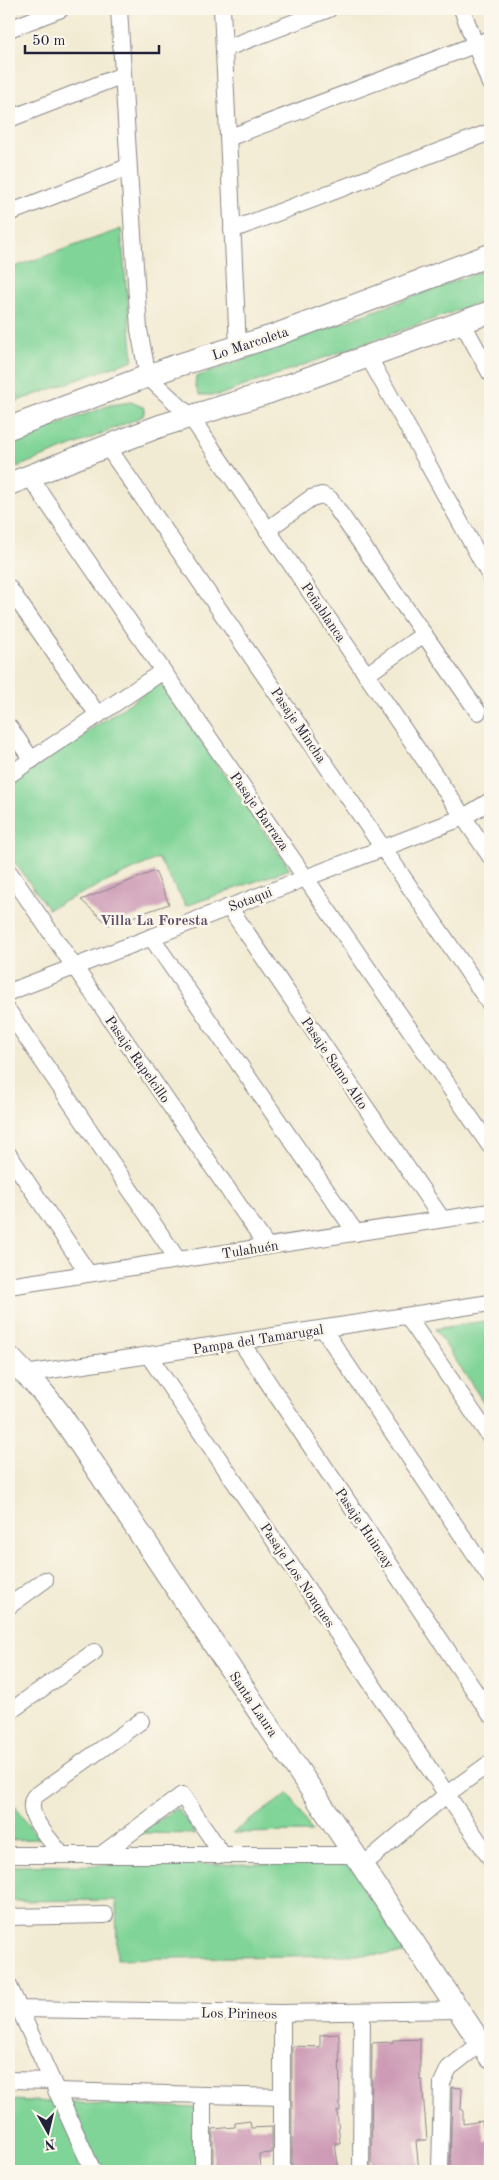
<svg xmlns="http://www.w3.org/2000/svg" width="499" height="2180" font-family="'Old Standard TT',serif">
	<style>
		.green { fill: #80d497; stroke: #517b69 }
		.building { fill: #cd9bb6 }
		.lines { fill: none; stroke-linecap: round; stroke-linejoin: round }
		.street-casing { stroke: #8a8687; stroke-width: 18 }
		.secondary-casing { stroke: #8a8687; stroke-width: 24 }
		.street { stroke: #fff; stroke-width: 16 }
		.secondary { stroke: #fff; stroke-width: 22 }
		.labels { text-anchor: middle; stroke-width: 5; stroke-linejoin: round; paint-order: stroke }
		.street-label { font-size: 14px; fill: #22223b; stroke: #fbf7ec }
		.neighbourhood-label { font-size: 15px; font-weight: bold; fill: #5e4c66; stroke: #fbf7ec }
	</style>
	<rect width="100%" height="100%" fill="#fbf7ec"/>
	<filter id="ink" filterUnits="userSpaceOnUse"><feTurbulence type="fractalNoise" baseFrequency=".02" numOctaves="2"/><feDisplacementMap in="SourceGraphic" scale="10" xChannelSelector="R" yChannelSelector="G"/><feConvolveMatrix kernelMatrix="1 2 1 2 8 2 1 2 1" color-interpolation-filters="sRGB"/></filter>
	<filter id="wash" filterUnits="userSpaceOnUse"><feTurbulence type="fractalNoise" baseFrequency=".0096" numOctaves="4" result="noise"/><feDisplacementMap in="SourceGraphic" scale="20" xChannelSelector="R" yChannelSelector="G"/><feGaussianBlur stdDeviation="1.12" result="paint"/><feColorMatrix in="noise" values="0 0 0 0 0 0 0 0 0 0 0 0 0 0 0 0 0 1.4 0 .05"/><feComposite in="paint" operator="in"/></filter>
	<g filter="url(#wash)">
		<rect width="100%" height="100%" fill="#f2ebd3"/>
		<g class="green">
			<polygon points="121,229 133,360 9,404 9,269"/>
			<polygon points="490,268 490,299 219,395 200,395 195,385 196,377"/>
			<polygon points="131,402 145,408 143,416 87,440 9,470 9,443 110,405"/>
			<polygon points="160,683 290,869 186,906 158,858 48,909 9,854 9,784"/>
			<polygon points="490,1320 490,1412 435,1329"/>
			<polygon points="289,1793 312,1832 232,1833"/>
			<polygon points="9,1798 39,1839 9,1840"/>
			<polygon points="177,1808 196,1834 139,1833"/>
			<polygon points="351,1863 405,1954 117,1959 116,1900 9,1901 9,1866"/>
			<polygon points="9,2100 196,2108 198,2166 193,2171 9,2171"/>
		</g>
		<g id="blocks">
			<g class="building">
				<polygon points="155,871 169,904 109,925 81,900"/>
				<polygon points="339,2034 340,2111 337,2111 340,2143 335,2143 339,2171 292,2171 292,2046 320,2047 320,2035"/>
				<polygon points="420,2039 420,2080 422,2080 427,2140 416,2141 419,2171 371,2171 372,2043 393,2042 393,2040"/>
				<polygon points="452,2087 462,2088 461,2110 463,2110 463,2124 482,2121 485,2142 490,2141 490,2171 450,2171"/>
				<polygon points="250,2121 251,2128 272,2127 272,2153 259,2154 260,2171 213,2171 213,2129 235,2127 235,2123"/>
			</g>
		</g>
	</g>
	<g filter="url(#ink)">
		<use href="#blocks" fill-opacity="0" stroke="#8a8687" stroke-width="1"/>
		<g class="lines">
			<defs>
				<g id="street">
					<polyline points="119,9 139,330 148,377 190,416 490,856"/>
					<polyline points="222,9 238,347"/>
					<polyline points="462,9 490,84"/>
					<polyline points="9,29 61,9"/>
					<polyline points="224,49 329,9"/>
					<polyline points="9,119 123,75"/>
					<polyline points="228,138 490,39"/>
					<polyline points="9,213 128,167"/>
					<polyline points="232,230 490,132"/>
					<polyline points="462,322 490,373"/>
					<polyline points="368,356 490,576"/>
					<polyline points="107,446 490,1004"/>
					<polyline points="29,476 490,1146"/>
					<polyline points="267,530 311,498 322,495 330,499 478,712"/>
					<polyline points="9,588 98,715"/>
					<polyline points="366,675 424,634"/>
					<polyline points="9,727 32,760"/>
					<polyline points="9,775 163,671"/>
					<polyline points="9,872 267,1246"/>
					<polyline points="229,907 442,1219"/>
					<polyline points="151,937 356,1233"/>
					<polyline points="9,992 464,817 490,801"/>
					<polyline points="9,1012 178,1260"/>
					<polyline points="9,1155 88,1273"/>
					<polyline points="9,1286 490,1212"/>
					<polyline points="407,1316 490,1437"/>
					<polyline points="323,1329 490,1577"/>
					<polyline points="241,1342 490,1714"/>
					<polyline points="149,1356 490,1858"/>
					<polyline points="25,1374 490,1303"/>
					<polyline points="9,1606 45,1580"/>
					<polyline points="9,1712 94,1652"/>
					<path d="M61 1854C51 1840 24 1815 34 1797L141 1721"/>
					<polyline points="102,1854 182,1795 222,1854"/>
					<polyline points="9,1855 355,1855"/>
					<polyline points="362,1866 447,1794 490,1763"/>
					<polyline points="9,1917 105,1915"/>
					<polyline points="9,1986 93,2171"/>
					<polyline points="9,2003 19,2009 282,2013 458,2010"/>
					<polyline points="282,2013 282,2171"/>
					<polyline points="9,2080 52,2081"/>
					<polyline points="56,2091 282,2097"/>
					<polyline points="203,2171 203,2095"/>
					<polyline points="361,2171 362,2012"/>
					<polyline points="440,2171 442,2083 449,2068 481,2043"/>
				</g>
				<g id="secondary">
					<polyline points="9,428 172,367 273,336 490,255"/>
					<polyline points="9,484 160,426 270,392 490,312"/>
					<polyline points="9,1357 40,1389 60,1414 490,2057"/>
				</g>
			</defs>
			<use href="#street" class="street-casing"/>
			<use href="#secondary" class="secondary-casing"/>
			<use href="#street" class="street"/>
			<use href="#secondary" class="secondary"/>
		</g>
	</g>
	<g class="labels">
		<g class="street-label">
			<text transform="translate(250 343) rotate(-18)" y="5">Lo Marcoleta</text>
			<text transform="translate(324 612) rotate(56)" y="5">Peñablanca</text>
			<text transform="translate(299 725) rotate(56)" y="5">Pasaje Mincha</text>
			<text transform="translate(260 811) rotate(55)" y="5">Pasaje Barraza</text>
			<text transform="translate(250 899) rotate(-21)" y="5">Sotaqui</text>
			<text transform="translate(138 1059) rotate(55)" y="5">Pasaje Rapelcillo</text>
			<text transform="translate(335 1063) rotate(56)" y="5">Pasaje Samo Alto</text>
			<text transform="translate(250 1249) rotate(-9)" y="5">Tulahuén</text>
			<text transform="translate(258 1339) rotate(-9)" y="5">Pampa del Tamarugal</text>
			<text transform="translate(365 1528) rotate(56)" y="5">Pasaje Huincay</text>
			<text transform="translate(298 1575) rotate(56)" y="5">Pasaje Los Nonques</text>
			<text transform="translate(254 1704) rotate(56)" y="5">Santa Laura</text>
			<text transform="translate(239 2013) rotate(1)" y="5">Los Pirineos</text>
		</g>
		<g class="neighbourhood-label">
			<text x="154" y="925">Villa La Foresta</text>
		</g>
	</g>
	<rect width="499" height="2180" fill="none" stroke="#fbf7ec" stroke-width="30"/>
	<g transform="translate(48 2132) rotate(172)" stroke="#fbf7ec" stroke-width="4" paint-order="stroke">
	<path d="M0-4L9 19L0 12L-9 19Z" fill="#22223b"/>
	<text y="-8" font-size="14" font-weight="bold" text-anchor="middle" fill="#22223b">N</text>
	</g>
	<path d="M25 45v8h134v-8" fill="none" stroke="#22223b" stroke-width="2.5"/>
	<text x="32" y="45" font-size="15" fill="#22223b" stroke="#fbf7ec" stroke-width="4" paint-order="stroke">50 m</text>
</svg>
